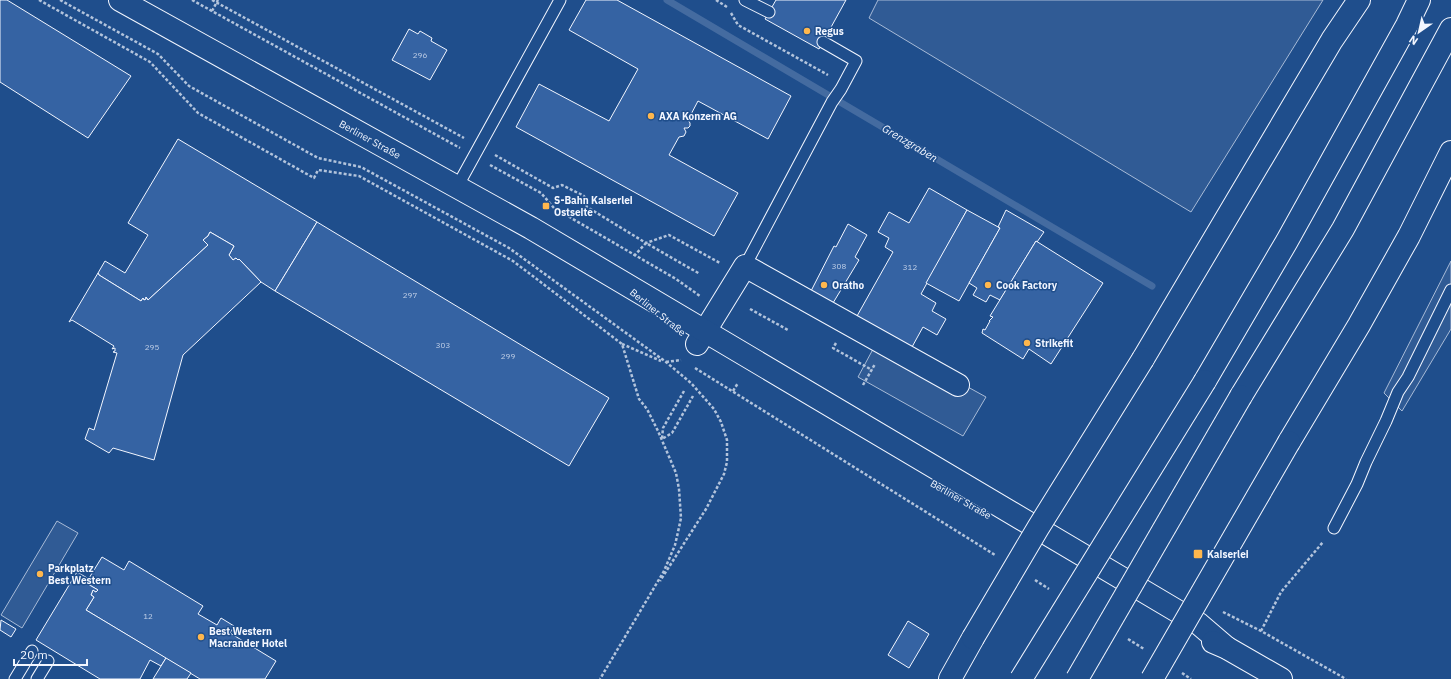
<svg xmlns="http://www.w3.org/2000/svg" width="1451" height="679" font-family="'IBM Plex Sans',sans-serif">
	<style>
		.built { fill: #305b95; stroke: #a8bbd7 }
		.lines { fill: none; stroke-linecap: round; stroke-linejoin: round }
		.stream { stroke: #446ba0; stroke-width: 7 }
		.building { fill: #3563a3; stroke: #f2f6ff }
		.service-casing { stroke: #f2f6ff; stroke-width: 13 }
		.minor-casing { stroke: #f2f6ff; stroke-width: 24 }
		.secondary-casing { stroke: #f2f6ff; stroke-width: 24 }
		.motorway-casing { stroke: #f2f6ff; stroke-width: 24 }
		.path { stroke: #b3c4dc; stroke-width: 2.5; stroke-dasharray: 3 2; stroke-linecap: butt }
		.service { stroke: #1f4e8c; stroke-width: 11 }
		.minor { stroke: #1f4e8c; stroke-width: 22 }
		.secondary { stroke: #1f4e8c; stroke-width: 22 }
		.motorway { stroke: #1f4e8c; stroke-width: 22 }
		.motorway-bridge-casing { stroke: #f2f6ff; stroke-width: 24; stroke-linecap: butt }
		.motorway-bridge { stroke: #1f4e8c; stroke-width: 22 }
		.poi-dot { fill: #ffb74d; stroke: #1f4e8c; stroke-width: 1.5 }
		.labels { text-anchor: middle; stroke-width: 3; stroke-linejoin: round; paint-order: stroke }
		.number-label { font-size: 8px; fill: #c3d1e8 }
		.poi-label { font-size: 10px; font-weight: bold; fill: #f2f6ff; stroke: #1f4e8c; text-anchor: start }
		.street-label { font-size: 10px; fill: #f2f6ff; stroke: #1f4e8c }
		.water-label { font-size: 11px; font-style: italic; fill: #f2f6ff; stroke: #1f4e8c }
	</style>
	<rect width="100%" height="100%" fill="#1f4e8c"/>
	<g class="built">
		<polygon points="878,0 1323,0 1191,212 869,18"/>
		<polygon points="1451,261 1451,329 1402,411 1384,393"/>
		<polygon points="879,338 986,397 963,436 858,377"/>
		<polygon points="57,521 78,533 22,628 1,615"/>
	</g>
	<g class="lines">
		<polyline class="stream" points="667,0 1152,286"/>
	</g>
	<g class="building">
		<polygon points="0,0 7,0 131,76 88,138 0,82"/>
		<polygon points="586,0 617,0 791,96 768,139 698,101 688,120 690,123 690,126 688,128 684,128 686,132 684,136 679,137 669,155 738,193 714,236 516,127 539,84 609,121 638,69 569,30"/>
		<polygon points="776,0 846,0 819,49 765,19"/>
		<polygon points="409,29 418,34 420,31 432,38 431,41 447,50 430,80 392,60"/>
		<polygon points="178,139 317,222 275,291 261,282 239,259 238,260 236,258 233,260 229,255 234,246 210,232 208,236 203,240 208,245 148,300 146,297 146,299 144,300 143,298 141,301 99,275 98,273 105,261 125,273 148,235 128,223"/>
		<polygon points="929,188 967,210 921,294 936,303 932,311 946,319 937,335 923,327 912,347 857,316 893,252 885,247 889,238 878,232 889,212 909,223"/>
		<polygon points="967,210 1000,228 959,301 926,283"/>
		<polygon points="1006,210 1044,232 1037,242 1036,241 1000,300 990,295 986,302 973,295 977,288 969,283 1000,228 998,227"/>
		<polygon points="317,222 609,398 569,466 275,291"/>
		<polygon points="848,224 867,235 855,257 859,260 833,303 811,291 834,246 836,247"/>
		<polygon points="210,232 234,246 229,255 233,260 236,258 238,260 239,259 261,282 183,355 154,460 113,448 109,453 85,439 89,428 94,430 117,353 113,352 115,351 115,348 112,349 114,346 72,320 69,322 98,273 99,275 141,301 143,298 144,300 146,299 146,297 148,300 208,245 203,240 208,236"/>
		<polygon points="1036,241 1103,283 1051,364 1029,349 1023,359 982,333 983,329 985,330 990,321 989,321 993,317 990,316"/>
		<polygon points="102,557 124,570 129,561 203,606 198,614 217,625 221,618 234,626 230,633 276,661 265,679 200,679 86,610 94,597 91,595 93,590 96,592 98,590 86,583"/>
		<polygon points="77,572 89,579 86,583 98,590 96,592 93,590 91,595 94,597 86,610 166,658 161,666 150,660 140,679 100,679 36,640"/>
		<polygon points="1,620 16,629 11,637 0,630"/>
		<polygon points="908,621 929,634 909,668 888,655"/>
		<polygon points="166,658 191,673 187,679 153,679"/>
	</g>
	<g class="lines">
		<defs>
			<g id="service">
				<polyline points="745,0 769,12"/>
				<polyline points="457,187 560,0"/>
				<polyline points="745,266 832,102 841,89 856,61 823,42"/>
				<polyline points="1334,528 1357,484 1366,462 1386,421 1398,392 1408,377 1451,290"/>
				<polyline points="15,679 32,651"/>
				<polyline points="37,679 48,661"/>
			</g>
			<polyline id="minor" points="697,344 745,266 958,385"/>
			<g id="secondary">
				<polyline points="120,0 531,228 1199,624 1227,648"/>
				<polyline points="1213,642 1227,648 1281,679"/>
			</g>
			<g id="motorway">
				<polyline points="1143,359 1332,40 1359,0"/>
				<polyline points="1205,381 1287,241 1407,25 1419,0"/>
				<polyline points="1241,396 1343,229 1451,29"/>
				<polyline points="1289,442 1359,325 1409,236 1451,152"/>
				<polyline points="950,679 973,638"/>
			</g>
		</defs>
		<use href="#service" class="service-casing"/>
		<use href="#minor" class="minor-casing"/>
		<use href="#secondary" class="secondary-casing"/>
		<use href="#motorway" class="motorway-casing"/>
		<g class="path">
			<polyline points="39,0 150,62 198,113 314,178 318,170 359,176 513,261 622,344 639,399 647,409 658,431 676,473 679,489 681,518 678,532 675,545 664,571 600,679"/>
			<polyline points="60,0 158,54 189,86 318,158 361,167 509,248 666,362 691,383 714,409 721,422 727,440 727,462 724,474 706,509 660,581"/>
			<polyline points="192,0 460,148"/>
			<polyline points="212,0 464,138"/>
			<polyline points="716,0 727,7"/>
			<polyline points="212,11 218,0"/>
			<polyline points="731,13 738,25 828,75"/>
			<polyline points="495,155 553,188 562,185 584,196 587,207 646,243 669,235 720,263"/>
			<polyline points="490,165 541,193 554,208 676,279 700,296"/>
			<polyline points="634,256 646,243 700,274"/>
			<polyline points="750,309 788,330"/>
			<polyline points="836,343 833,348 872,370"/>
			<polyline points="622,344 661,361"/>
			<polyline points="666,362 681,360"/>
			<polyline points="695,368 995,555"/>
			<polyline points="863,385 875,364"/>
			<polyline points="684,391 663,428 662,439 672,433 693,396"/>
			<polyline points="733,391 738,383"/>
			<polyline points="1035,580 1049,589"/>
			<polyline points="1223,612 1261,631 1346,679"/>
			<polyline points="1261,631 1281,592 1323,542"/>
			<polyline points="1128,639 1144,649"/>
			<polyline points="1182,673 1191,679"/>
		</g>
		<use href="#service" class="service"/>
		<use href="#minor" class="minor"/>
		<use href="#secondary" class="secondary"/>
		<use href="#motorway" class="motorway"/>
		<defs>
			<g id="motorway-bridge">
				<polyline points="973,638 1038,528 1143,359"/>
				<polyline points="1021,679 1205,381"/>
				<polyline points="1077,679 1241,396"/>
				<polyline points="1152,679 1289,442"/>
			</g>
		</defs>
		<use href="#motorway-bridge" class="motorway-bridge-casing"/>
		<use href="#motorway-bridge" class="motorway-bridge"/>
	</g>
	<g class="poi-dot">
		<circle cx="807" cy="31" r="4"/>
		<circle cx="651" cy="116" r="4"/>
		<rect x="542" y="202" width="8" height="8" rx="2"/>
		<circle cx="824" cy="285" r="4"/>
		<circle cx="988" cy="285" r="4"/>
		<circle cx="1027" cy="343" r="4"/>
		<rect x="1193" y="549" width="10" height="10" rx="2"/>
		<circle cx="40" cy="574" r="4"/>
		<circle cx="201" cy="637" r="4"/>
	</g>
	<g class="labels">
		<g class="number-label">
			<text x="420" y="58">296</text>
			<text x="839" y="269">308</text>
			<text x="910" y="270">312</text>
			<text x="410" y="298">297</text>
			<text x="443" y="348">303</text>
			<text x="152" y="350">295</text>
			<text x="508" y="359">299</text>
			<text x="148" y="619">12</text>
		</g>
		<g class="poi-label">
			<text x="815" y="35">Regus</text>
			<text x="659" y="120">AXA Konzern AG</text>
			<text x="554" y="204">S-Bahn Kaiserlei<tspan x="554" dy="12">Ostseite</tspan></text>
			<text x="832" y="289">Oratho</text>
			<text x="996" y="289">Cook Factory</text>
			<text x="1035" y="347">Strikefit</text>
			<text x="1207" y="558">Kaiserlei</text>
			<text x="48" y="572">Parkplatz<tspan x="48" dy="12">Best Western</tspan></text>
			<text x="209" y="635">Best Western<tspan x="209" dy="12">Macrander Hotel</tspan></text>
		</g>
		<g class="street-label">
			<text transform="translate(370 139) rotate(29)" y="4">Berliner Straße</text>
			<text transform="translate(658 312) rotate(39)" y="4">Berliner Straße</text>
			<text transform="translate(961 499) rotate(30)" y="4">Berliner Straße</text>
		</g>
		<g class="water-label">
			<text transform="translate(910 143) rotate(31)" y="4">Grenzgraben</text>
		</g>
	</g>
	<g transform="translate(1419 32) rotate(214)" stroke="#1f4e8c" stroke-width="3" paint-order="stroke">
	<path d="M0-3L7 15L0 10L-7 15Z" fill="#f2f6ff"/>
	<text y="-6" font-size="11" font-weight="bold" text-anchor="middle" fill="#f2f6ff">N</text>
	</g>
	<path d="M14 659v6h73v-6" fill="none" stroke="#f2f6ff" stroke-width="2"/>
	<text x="20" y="659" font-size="12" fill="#f2f6ff" stroke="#1f4e8c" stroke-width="3" paint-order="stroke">20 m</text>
</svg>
